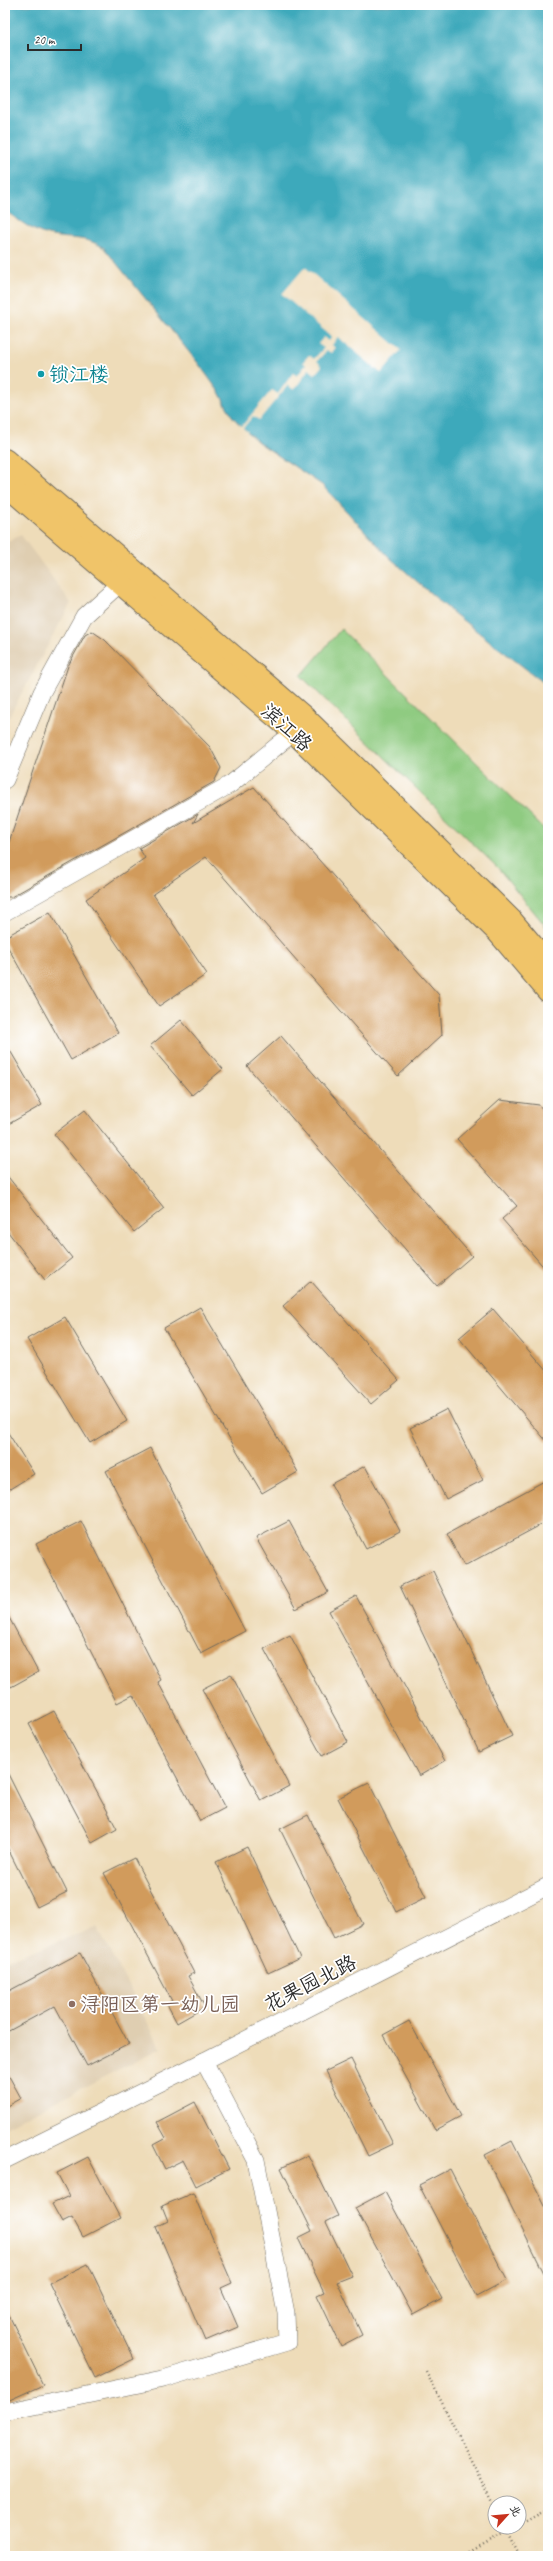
<svg xmlns="http://www.w3.org/2000/svg" width="553" height="2561" font-family="Caveat,'LXGW WenKai TC',sans-serif">
	<style>
		.built { fill: #dfceb1 }
		.green { fill: #8fcb81; stroke: #5d7b56 }
		.water { fill: #3ca9bb; stroke: #346a73 }
		.pier { fill: #eedcb9 }
		.building { fill: #d19b5c }
		.lines { fill: none; stroke-linecap: round; stroke-linejoin: round }
		.minor-casing { stroke: #6f695d; stroke-width: 18 }
		.major-casing { stroke: #6f695d; stroke-width: 24 }
		.path { stroke: #6f695d; stroke-width: 2.5; stroke-dasharray: 1 3; stroke-linecap: butt }
		.minor { stroke: #fff; stroke-width: 17 }
		.major { stroke: #f0c469; stroke-width: 22 }
		.culture-dot { fill: #0f9aa8; stroke: #fff; stroke-width: 1.5 }
		.education-dot { fill: #8d6e63; stroke: #fff; stroke-width: 1.5 }
		.labels { text-anchor: middle; stroke-width: 3.5; stroke-linejoin: round; paint-order: stroke }
		.culture-label { font-size: 20px; fill: #0d838f; stroke: #fff; text-anchor: start }
		.street-label { font-size: 20px; fill: #2b2b2b; stroke: #fff }
		.education-label { font-size: 20px; fill: #785e54; stroke: #fff; text-anchor: start }
	</style>
	<rect width="100%" height="100%" fill="#fff"/>
	<filter id="ink" filterUnits="userSpaceOnUse"><feTurbulence type="fractalNoise" baseFrequency=".025" numOctaves="2"/><feDisplacementMap in="SourceGraphic" scale="8" xChannelSelector="R" yChannelSelector="G"/><feConvolveMatrix kernelMatrix="1 2 1 2 8 2 1 2 1" color-interpolation-filters="sRGB"/></filter>
	<filter id="wash" filterUnits="userSpaceOnUse"><feTurbulence type="fractalNoise" baseFrequency=".012" numOctaves="4" result="noise"/><feDisplacementMap in="SourceGraphic" scale="16" xChannelSelector="R" yChannelSelector="G"/><feGaussianBlur stdDeviation="0.9" result="paint"/><feColorMatrix in="noise" values="0 0 0 0 0 0 0 0 0 0 0 0 0 0 0 0 0 1.4 0 .05"/><feComposite in="paint" operator="in"/></filter>
	<g filter="url(#wash)">
		<rect width="100%" height="100%" fill="#eedcb9"/>
		<g class="built">
			<polygon points="21,535 71,603 5,724 5,543"/>
			<polygon points="97,1927 161,2048 5,2127 5,1961"/>
		</g>
		<polygon class="green" points="341,629 548,833 548,929 498,868 301,676"/>
		<path class="water" d="M5 5H548V686L452 612 389 557 322 485 258 442 243 428 232 416 219 392 198 363 104 248C82 233 62 242 39 232 27 227 16 218 5 211Z"/>
		<polygon class="pier" points="305,267 401,350 381,373 338,337 332,345 335,348 331,353 327,350 317,361 322,366 315,374 309,369 294,390 288,385 259,420 253,416 243,428 248,432 246,434 238,426 239,424 242,426 272,390 278,394 293,373 297,376 306,365 303,362 309,355 314,359 324,348 318,344 324,337 329,341 332,337 282,294"/>
		<g id="blocks">
			<g class="building">
				<polygon points="92,631 105,640 210,747 221,768 214,782 11,897 5,897 5,854 68,666 85,635"/>
				<polygon points="254,787 439,995 442,1035 398,1076 206,857 153,894 207,974 159,1006 86,899 145,858 139,848 198,814 193,823"/>
				<polygon points="50,912 118,1033 71,1060 5,942 5,937"/>
				<polygon points="181,1020 223,1069 192,1095 150,1046"/>
				<polygon points="281,1036 472,1256 437,1286 247,1066"/>
				<polygon points="5,1042 42,1105 5,1126"/>
				<polygon points="500,1100 539,1105 548,1116 548,1272 502,1219 517,1206 457,1139"/>
				<polygon points="85,1110 164,1208 134,1232 54,1134"/>
				<polygon points="5,1173 72,1258 45,1280 5,1228"/>
				<polygon points="311,1281 399,1380 371,1404 283,1306"/>
				<polygon points="200,1307 298,1472 262,1493 164,1328"/>
				<polygon points="493,1309 548,1373 548,1443 459,1338"/>
				<polygon points="65,1317 127,1421 90,1443 27,1339"/>
				<polygon points="447,1409 483,1480 446,1499 410,1428"/>
				<polygon points="5,1428 34,1474 5,1492"/>
				<polygon points="150,1448 245,1631 201,1654 106,1471"/>
				<polygon points="365,1466 400,1531 366,1549 331,1484"/>
				<polygon points="548,1479 548,1521 464,1566 447,1534"/>
				<polygon points="81,1521 161,1680 158,1682 225,1808 200,1821 133,1695 117,1703 36,1544"/>
				<polygon points="289,1521 328,1592 296,1609 256,1538"/>
				<polygon points="433,1571 512,1736 479,1752 400,1586"/>
				<polygon points="356,1596 445,1761 419,1776 329,1611"/>
				<polygon points="5,1610 38,1672 11,1687 5,1676"/>
				<polygon points="290,1635 348,1742 322,1756 264,1649"/>
				<polygon points="231,1674 289,1786 261,1801 202,1689"/>
				<polygon points="54,1711 117,1829 92,1843 29,1724"/>
				<polygon points="5,1768 67,1892 37,1907 5,1843"/>
				<polygon points="369,1783 426,1897 396,1912 338,1798"/>
				<polygon points="308,1815 363,1924 334,1938 280,1829"/>
				<polygon points="247,1847 300,1958 268,1973 216,1862"/>
				<polygon points="134,1858 194,1973 188,1976 205,2007 177,2023 167,2004 172,2001 104,1873"/>
				<polygon points="80,1953 129,2044 87,2066 55,2006 5,2033 5,1993"/>
				<polygon points="409,2021 461,2116 435,2130 383,2035"/>
				<polygon points="351,2059 393,2144 368,2156 326,2071"/>
				<polygon points="5,2069 21,2098 5,2107"/>
				<polygon points="195,2102 229,2169 196,2186 183,2160 165,2169 153,2145 166,2138 157,2122"/>
				<polygon points="512,2141 548,2212 548,2281 485,2155"/>
				<polygon points="308,2155 338,2216 326,2222 352,2276 337,2282 362,2335 341,2346 317,2295 324,2292 298,2238 312,2231 281,2168"/>
				<polygon points="88,2157 120,2218 83,2237 72,2217 62,2222 52,2204 69,2196 57,2173"/>
				<polygon points="450,2169 507,2280 477,2296 419,2185"/>
				<polygon points="385,2192 442,2299 413,2315 355,2208"/>
				<polygon points="193,2193 232,2283 221,2288 238,2327 205,2341 156,2227 168,2221 162,2206"/>
				<polygon points="88,2264 134,2359 95,2378 49,2283"/>
				<polygon points="5,2307 43,2385 5,2402"/>
			</g>
		</g>
	</g>
	<g filter="url(#ink)">
		<use href="#blocks" fill-opacity="0" stroke="#6f695d" stroke-width="1"/>
		<g class="lines">
			<defs>
				<g id="minor">
					<polyline points="5,780 42,692 84,616 129,575"/>
					<polyline points="5,912 231,784 294,732"/>
					<polyline points="5,2160 204,2061 548,1886"/>
					<polyline points="5,2412 163,2379 287,2342 286,2313 256,2160 204,2061"/>
				</g>
				<g id="major">
					<polyline points="5,460 306,719 511,920 548,964"/>
					<polyline points="5,484 294,732 498,932 548,991"/>
				</g>
			</defs>
			<use href="#minor" class="minor-casing"/>
			<use href="#major" class="major-casing"/>
			<g class="path">
				<polyline points="426,2371 495,2508"/>
				<polyline points="519,2524 548,2508"/>
				<polyline points="504,2527 519,2556"/>
				<polyline points="461,2556 514,2527"/>
			</g>
			<use href="#minor" class="minor"/>
			<use href="#major" class="major"/>
		</g>
	</g>
	<circle class="culture-dot" cx="41" cy="374" r="4"/>
	<circle class="education-dot" cx="72" cy="2004" r="4"/>
	<g class="labels">
		<g class="culture-label">
			<text x="49" y="381">锁江楼</text>
		</g>
		<g class="street-label">
			<text transform="translate(287 727) rotate(42)" y="7">滨江路</text>
			<text transform="translate(310 1983) rotate(-27)" y="7">花果园北路</text>
		</g>
		<g class="education-label">
			<text x="80" y="2011">浔阳区第一幼儿园</text>
		</g>
	</g>
	<rect width="553" height="2561" fill="none" stroke="#fff" stroke-width="20"/>
	<g transform="translate(507 2515) rotate(63)"><circle r="19" fill="#ffffff" stroke="#aaaaaa"/>
	<path d="M0-3L7 15L0 10L-7 15Z" fill="#c8321e"/>
	<text y="-6" font-size="11" font-weight="bold" text-anchor="middle" fill="#2b2b2b">北</text>
	</g>
	<path d="M28 44v6h53v-6" fill="none" stroke="#2b2b2b" stroke-width="2"/>
	<text x="34" y="44" font-size="12" fill="#2b2b2b" stroke="#ffffff" stroke-width="3" paint-order="stroke">20 m</text>
</svg>
